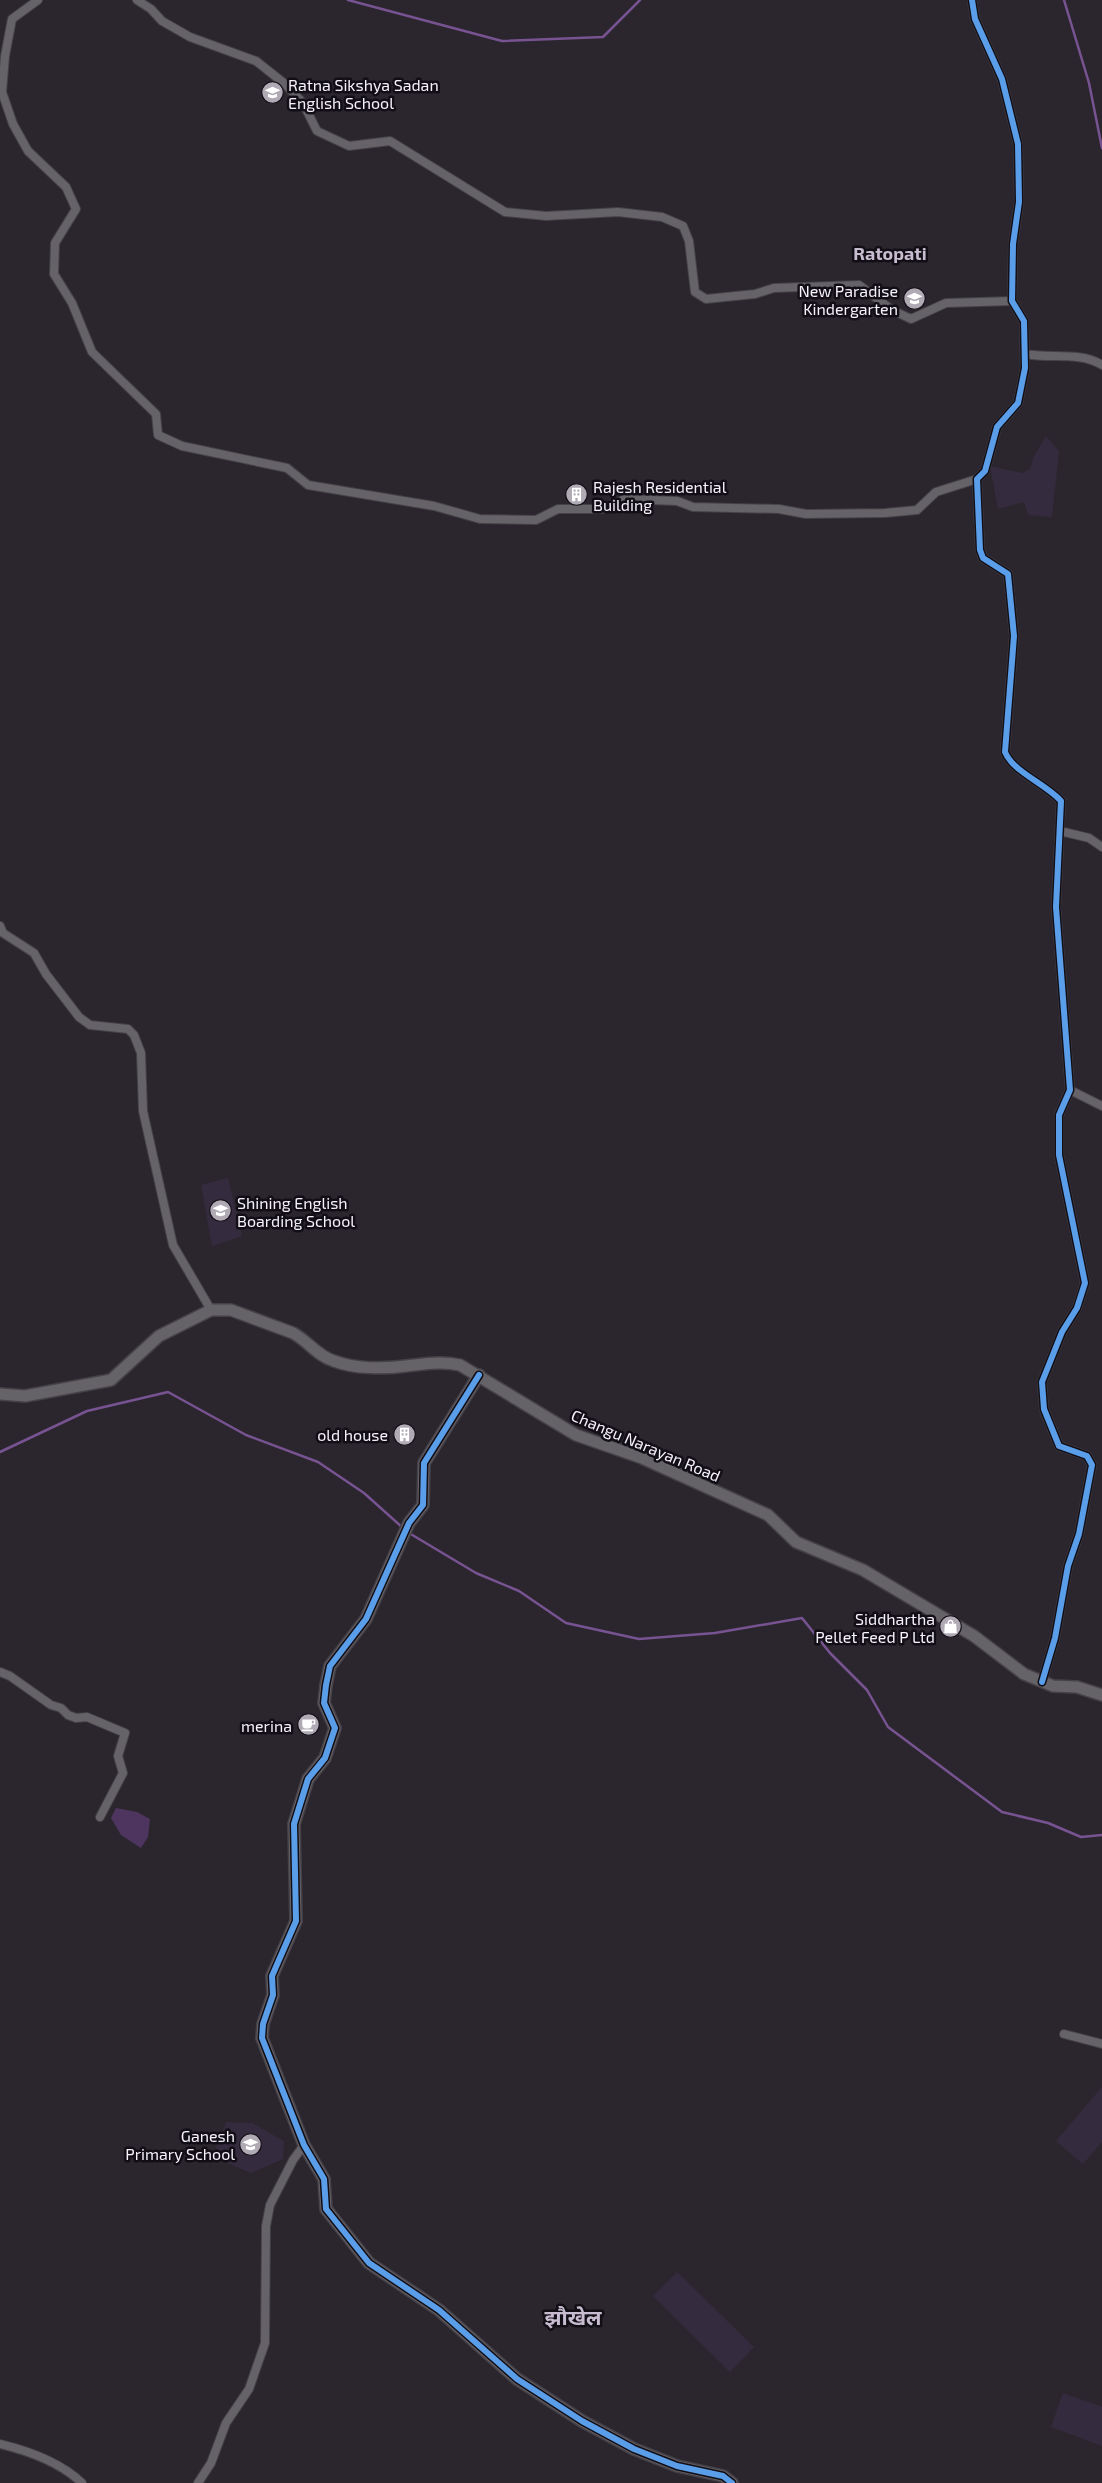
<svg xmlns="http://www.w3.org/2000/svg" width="1102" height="2483" font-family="'Exo 2','Noto Sans Devanagari',sans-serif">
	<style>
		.built { fill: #352b3e }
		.green { fill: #4e3560 }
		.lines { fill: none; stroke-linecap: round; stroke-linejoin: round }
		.stream { stroke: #785392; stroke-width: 2.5 }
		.street-casing { stroke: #454147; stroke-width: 10 }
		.secondary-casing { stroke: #454147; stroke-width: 14 }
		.street { stroke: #656268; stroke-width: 8 }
		.secondary { stroke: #656268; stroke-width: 11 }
		.cycleway-casing { stroke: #120e15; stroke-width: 9 }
		.cycleway { stroke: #5a9eea; stroke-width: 6 }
		.labels { text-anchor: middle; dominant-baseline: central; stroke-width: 5; stroke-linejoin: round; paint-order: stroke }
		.poi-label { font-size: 16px; fill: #f6f1fb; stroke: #120e15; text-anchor: end }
		.street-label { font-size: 16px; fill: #f6f1fb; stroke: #120e15 }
		.neighbourhood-label { font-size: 18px; font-weight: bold; fill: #c7bcd0; stroke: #120e15 }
		.district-label { font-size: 21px; font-weight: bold; fill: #c7bcd0; stroke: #120e15 }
	</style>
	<rect width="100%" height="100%" fill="#2b262e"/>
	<g class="built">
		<path d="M 1046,436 L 1059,451 L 1052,517 L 1028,515 L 1024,502 L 998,509 L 990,466 L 1022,473 L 1030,469 L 1033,458 Z"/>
		<path d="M 228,1178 L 242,1236 L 212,1246 L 201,1185 Z"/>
		<path d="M 1102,2087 L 1102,2142 L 1083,2164 L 1056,2141 Z"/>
		<path d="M 226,2122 L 252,2123 L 284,2141 L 283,2159 L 251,2173 L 228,2163 L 216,2148 Z"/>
		<path d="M 677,2272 L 754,2347 L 730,2372 L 653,2296 Z"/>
		<path d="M 1063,2393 L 1102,2407 L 1102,2446 L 1051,2427 Z"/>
	</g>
	<path class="green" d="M 116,1808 L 137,1812 L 150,1819 L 148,1837 L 141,1848 L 121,1835 L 111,1818 Z"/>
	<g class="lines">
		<g class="stream">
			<path d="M 348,0 L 502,41 L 603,37 L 640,0"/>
			<path d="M 1064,0 L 1089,83 L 1102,148"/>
			<path d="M 0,1452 L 87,1411 L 168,1392 L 246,1435 L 318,1462 L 364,1493 L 403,1528"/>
			<path d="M 409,1533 L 476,1573 L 519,1591 L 566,1623 L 639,1639 L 715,1633 L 802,1618 L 830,1653 L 867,1690 L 888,1727 L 1002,1812 L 1048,1823 L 1081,1837 L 1102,1835"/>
		</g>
		<defs>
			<g id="street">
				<path d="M 38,0 L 12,19 L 5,56 L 2,92 L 13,124 L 28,151 L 66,187 L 76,209 L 55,243 L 54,274 L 72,303 L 92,352 L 156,414 L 158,435 L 182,446 L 287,468 L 308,485 L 434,506 L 480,519 L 536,520 L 558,509 L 602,509 L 625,499 L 677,501 L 693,507 L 779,509 L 806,514 L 885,513 L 917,510 L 936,492 L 977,479"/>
				<path d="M 137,0 L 151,9 L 162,21 L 190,37 L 256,61 L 285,84 L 303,103 L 317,131 L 349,146 L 390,141 L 505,212 L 546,216 L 618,212 L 662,217 L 683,226 L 689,241 L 695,292 L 706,299 L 755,294 L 774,288 L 859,285 L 892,310 L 911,319 L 946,303 L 1012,301"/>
				<path d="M 972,0 L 975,19 L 1002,79 L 1018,144 L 1019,202 L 1013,244 L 1012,301 L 1024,321 L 1025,368 L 1018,403 L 997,427 L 985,471 L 977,479 L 980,550 L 983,558 L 1008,574 L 1014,636 L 1005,752 C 1013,772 1046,784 1061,801 L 1056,907 L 1070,1090 L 1059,1115 L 1059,1155 L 1085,1283 L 1077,1308 L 1062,1332 L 1042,1382 L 1044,1409 L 1059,1446 L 1087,1456 L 1092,1465 L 1079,1534 L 1068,1566 L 1055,1638 L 1042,1682"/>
				<path d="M 1025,354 C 1049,359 1080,351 1102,365"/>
				<path d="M 1060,831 L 1089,838 L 1102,847"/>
				<path d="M 0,926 L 3,933 L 34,953 L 46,974 L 79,1017 L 90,1025 L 128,1029 L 134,1035 L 141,1053 L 143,1111 L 173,1245 L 211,1310"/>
				<path d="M 1070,1090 L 1102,1106"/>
				<path d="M 0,1672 L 10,1676 L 51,1705 L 61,1708 L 68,1715 L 76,1718 L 87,1717 L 125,1733 L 118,1756 L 123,1773 L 100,1817"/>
				<path d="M 1064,2034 L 1102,2044"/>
				<path d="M 0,2444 C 29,2451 60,2462 82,2483"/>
				<path d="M 198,2483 L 211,2463 L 226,2423 L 249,2389 L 265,2343 L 266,2226 L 270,2205 L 293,2160 L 304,2145"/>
			</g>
			<g id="secondary">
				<path d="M 479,1375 L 424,1463 L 423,1505 L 409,1523 L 366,1619 L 330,1666 L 326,1685 L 324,1703 L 335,1728 L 325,1758 L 308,1779 L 294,1824 L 296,1921 L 272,1976 L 273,1995 L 263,2024 L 262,2038 L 304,2145 L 324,2179 L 326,2209 L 369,2263 L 439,2310 L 517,2379 L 582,2421 L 634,2449 L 677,2466 L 723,2476 L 732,2483"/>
				<path d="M 0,1394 L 25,1396 L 111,1380 L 159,1336 L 211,1310 L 231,1310 L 293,1333 C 308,1341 317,1356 334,1361 C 355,1369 384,1369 406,1366 C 425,1364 441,1361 460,1365 L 576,1435 L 642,1458 L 768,1515 L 796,1542 L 863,1570 L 974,1636 L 1024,1674 L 1053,1686 L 1077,1687 L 1102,1695"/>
			</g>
		</defs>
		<use href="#street" class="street-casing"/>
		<use href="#secondary" class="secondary-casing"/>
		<use href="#street" class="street"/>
		<use href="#secondary" class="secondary"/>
		<defs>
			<g id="cycleway">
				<path d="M 972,0 L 975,19 L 1002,79 L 1018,144 L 1019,202 L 1013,244 L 1012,301 L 1024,321 L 1025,368 L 1018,403 L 997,427 L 985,471 L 977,479 L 980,550 L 983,558 L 1008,574 L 1014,636 L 1005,752 C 1013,772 1046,784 1061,801 L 1056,907 L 1070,1090 L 1059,1115 L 1059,1155 L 1085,1283 L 1077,1308 L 1062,1332 L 1042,1382 L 1044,1409 L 1059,1446 L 1087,1456 L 1092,1465 L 1079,1534 L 1068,1566 L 1055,1638 L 1042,1682"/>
				<path d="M 479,1375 L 424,1463 L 423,1505 L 409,1523 L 366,1619 L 330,1666 L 326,1685 L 324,1703 L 335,1728 L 325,1758 L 308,1779 L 294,1824 L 296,1921 L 272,1976 L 273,1995 L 263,2024 L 262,2038 L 304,2145 L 324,2179 L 326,2209 L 369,2263 L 439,2310 L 517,2379 L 582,2421 L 634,2449 L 677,2466 L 723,2476 L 732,2483"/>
			</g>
		</defs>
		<use href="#cycleway" class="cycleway-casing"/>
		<use href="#cycleway" class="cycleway"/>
	</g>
	<defs>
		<symbol id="school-disc" viewBox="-11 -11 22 22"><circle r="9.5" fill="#afaab3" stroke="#120e15"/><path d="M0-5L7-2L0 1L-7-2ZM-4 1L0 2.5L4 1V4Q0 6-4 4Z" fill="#fff"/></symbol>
		<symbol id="building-disc" viewBox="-11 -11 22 22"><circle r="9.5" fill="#afaab3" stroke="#120e15"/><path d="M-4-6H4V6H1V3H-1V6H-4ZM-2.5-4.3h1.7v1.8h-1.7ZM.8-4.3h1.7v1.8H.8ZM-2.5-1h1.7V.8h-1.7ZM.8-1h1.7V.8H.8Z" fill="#fff"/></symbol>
		<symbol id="shop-disc" viewBox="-11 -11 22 22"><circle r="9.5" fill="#afaab3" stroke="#120e15"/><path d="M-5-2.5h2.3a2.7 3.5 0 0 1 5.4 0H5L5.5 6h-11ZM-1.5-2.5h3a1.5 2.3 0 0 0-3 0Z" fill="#fff"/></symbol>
		<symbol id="cafe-disc" viewBox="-11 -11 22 22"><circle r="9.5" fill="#afaab3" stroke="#120e15"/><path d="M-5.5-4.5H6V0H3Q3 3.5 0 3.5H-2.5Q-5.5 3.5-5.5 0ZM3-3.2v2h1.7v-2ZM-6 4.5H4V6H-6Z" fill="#fff"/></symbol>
	</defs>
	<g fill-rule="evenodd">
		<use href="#school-disc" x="260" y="80" width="25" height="25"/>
		<use href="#school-disc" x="902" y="286" width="25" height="25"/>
		<use href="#building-disc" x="564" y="482" width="25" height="25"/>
		<use href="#school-disc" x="208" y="1198" width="25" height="25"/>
		<use href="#building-disc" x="392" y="1422" width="25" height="25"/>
		<use href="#shop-disc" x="938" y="1614" width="25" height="25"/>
		<use href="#cafe-disc" x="296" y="1712" width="25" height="25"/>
		<use href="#school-disc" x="238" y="2132" width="25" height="25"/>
	</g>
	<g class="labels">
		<g class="poi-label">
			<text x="288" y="84" text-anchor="start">Ratna Sikshya Sadan<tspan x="288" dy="18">English School</tspan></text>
			<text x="898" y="290">New Paradise<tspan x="898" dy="18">Kindergarten</tspan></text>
			<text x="593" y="486" text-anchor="start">Rajesh Residential<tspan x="593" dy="18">Building</tspan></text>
			<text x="237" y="1202" text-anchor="start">Shining English<tspan x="237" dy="18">Boarding School</tspan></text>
			<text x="388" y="1434">old house</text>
			<text x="935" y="1618">Siddhartha<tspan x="935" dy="18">Pellet Feed P Ltd</tspan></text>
			<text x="292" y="1725">merina</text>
			<text x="235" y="2135">Ganesh<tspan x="235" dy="18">Primary School</tspan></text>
		</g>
		<g class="street-label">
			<text transform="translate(646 1445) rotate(23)">Changu Narayan Road</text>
		</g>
		<g class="neighbourhood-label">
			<text x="890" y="253">Ratopati</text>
		</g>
		<g class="district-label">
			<text x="573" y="2316">झौखेल</text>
		</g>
	</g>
</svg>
